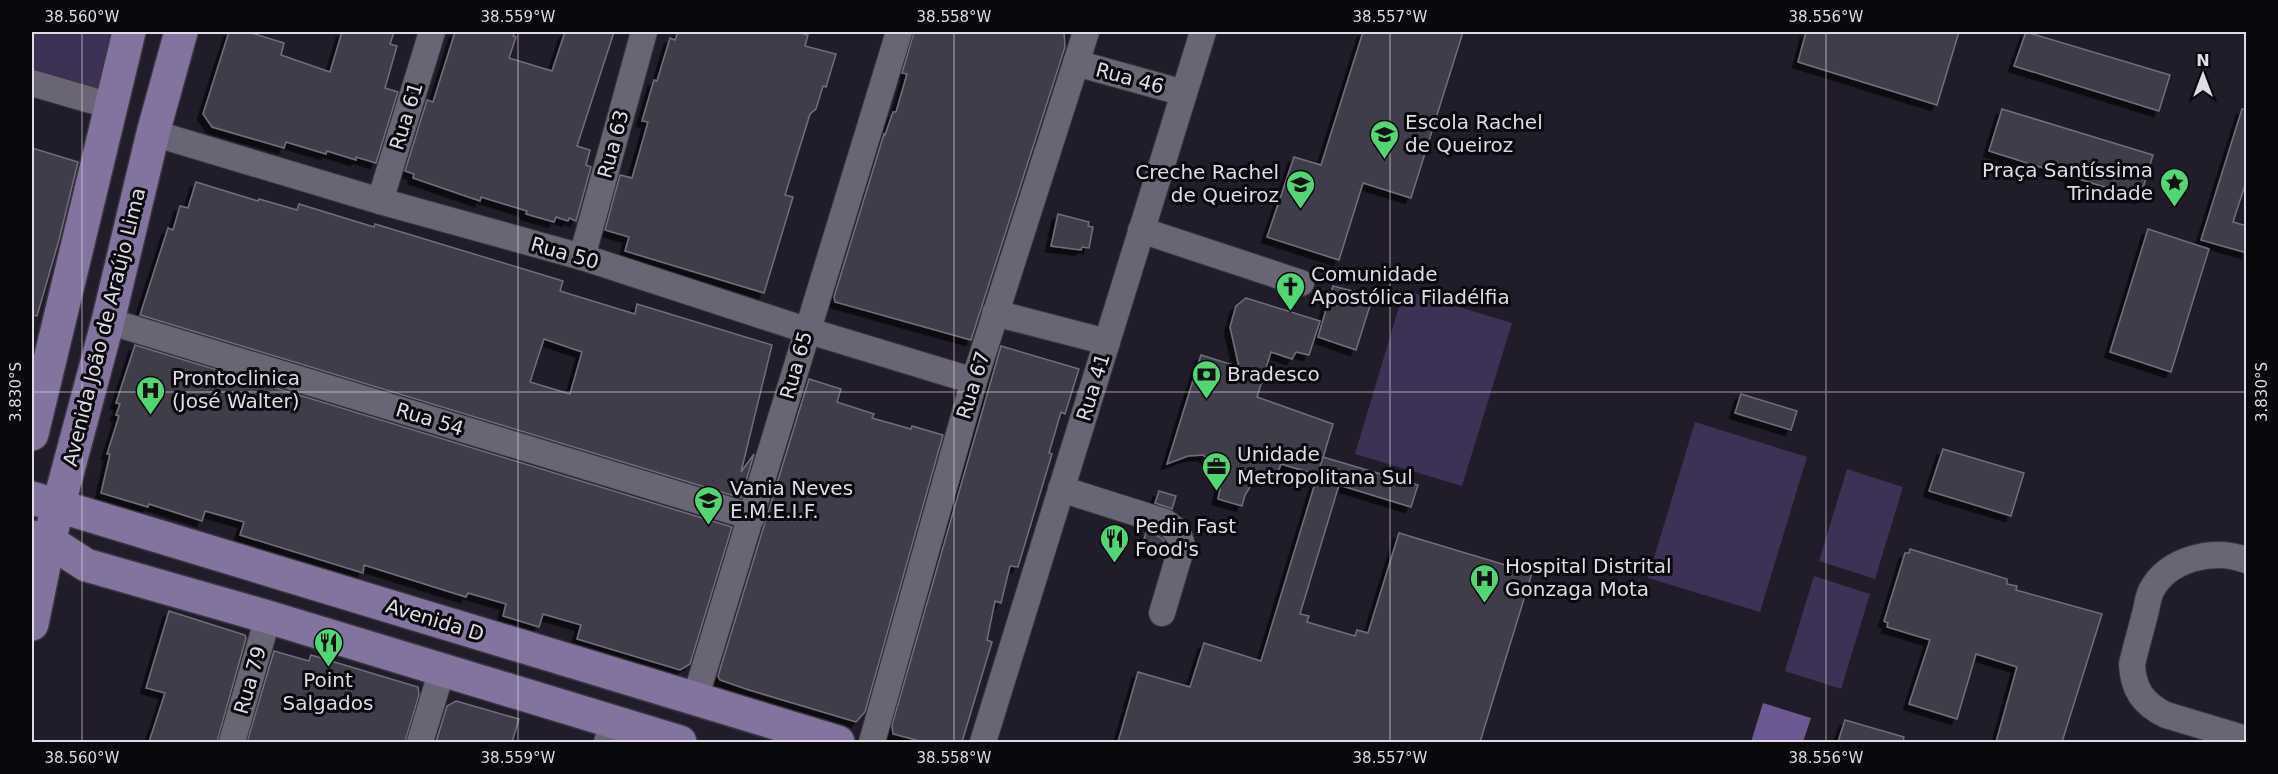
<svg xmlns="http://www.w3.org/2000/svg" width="2278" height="774" font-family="'DejaVu Sans',sans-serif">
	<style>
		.green { fill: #3d3156 }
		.water { fill: #6c5892 }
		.building { fill: #413d4b; stroke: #726d7d; stroke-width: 1.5; fill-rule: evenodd; filter: url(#shadow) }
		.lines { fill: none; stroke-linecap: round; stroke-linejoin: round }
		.minor-casing { stroke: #393640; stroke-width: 28 }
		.major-casing { stroke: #393640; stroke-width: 36 }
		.minor { stroke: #696574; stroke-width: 26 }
		.major { stroke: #82739f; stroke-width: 33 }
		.ticks { fill: none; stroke: #dfdce5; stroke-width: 1.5; stroke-opacity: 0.45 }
		.labels { text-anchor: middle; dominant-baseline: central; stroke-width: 6; stroke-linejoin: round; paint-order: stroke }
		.street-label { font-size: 20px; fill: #dfdce5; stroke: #09080d }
		.poi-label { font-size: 20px; fill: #dfdce5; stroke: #09080d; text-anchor: start }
		.neatline { fill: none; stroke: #dfdce5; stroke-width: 2 }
		.ticks-label { font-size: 15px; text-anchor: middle; fill: #dfdce5 }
	</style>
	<defs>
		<filter id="shadow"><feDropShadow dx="-5.5" dy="5.5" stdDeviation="0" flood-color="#0009"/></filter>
	</defs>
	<rect width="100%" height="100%" fill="#201c29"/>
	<g class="green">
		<path d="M 32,32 L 117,32 L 103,89 L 87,97 L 32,81 Z"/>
		<path d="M 1404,290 L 1512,323 L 1462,486 L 1355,454 Z"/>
		<path d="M 1695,422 L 1807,457 L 1760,612 L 1648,578 Z"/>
		<path d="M 1847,469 L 1903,487 L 1875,579 L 1819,561 Z"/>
		<path d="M 1814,576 L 1870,594 L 1841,689 L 1785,671 Z"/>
	</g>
	<path class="water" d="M 1763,703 L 1811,718 L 1803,742 L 1751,742 Z"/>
	<g class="building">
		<path d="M 229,32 L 248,32 L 284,43 L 281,55 L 330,72 L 342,32 L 394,32 L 390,44 L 397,46 L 385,88 L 398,92 L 376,163 L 356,157 L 356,160 L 327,151 L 326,154 L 286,142 L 284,148 L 212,127 L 203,114 Z"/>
		<path d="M 455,32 L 515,32 L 513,36 L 516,37 L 509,58 L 552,71 L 565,32 L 614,32 L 577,146 L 590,150 L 586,165 L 591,167 L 576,221 L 569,218 L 568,221 L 556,217 L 554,222 L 526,214 L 527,211 L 481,197 L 480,201 L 413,178 L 414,174 L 405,171 L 427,100 L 433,102 Z"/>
		<path d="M 678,32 L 796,32 L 808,35 L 805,46 L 836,54 L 826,87 L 823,86 L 816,109 L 810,114 L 785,195 L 793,197 L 764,293 L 625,251 L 629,237 L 605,230 L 620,175 L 632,178 L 648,122 L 642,121 L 654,80 L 657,81 L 670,38 L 675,40 Z"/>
		<path d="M 914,32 L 1064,32 L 1065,47 L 971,340 L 835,302 L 834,297 L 884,134 L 885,135 L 893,112 L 896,112 L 907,74 L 902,73 Z"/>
		<path d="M 1363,32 L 1463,32 L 1411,198 L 1363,183 L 1339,260 L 1267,237 L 1294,157 L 1321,165 Z"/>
		<path d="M 1806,32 L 1959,32 L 1937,105 L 1798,62 Z"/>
		<path d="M 2026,32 L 2170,75 L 2159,111 L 2014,66 Z"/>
		<path d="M 2002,109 L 2153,155 L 2140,198 L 1989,151 Z"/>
		<path d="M 2242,109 L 2247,110 L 2247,179 L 2233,222 L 2247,226 L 2247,253 L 2201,240 Z"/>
		<path d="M 32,148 L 78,162 L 59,240 L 37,316 L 32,315 Z"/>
		<path d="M 196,182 L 258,201 L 259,199 L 297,210 L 299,204 L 374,227 L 375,224 L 563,281 L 560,291 L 635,314 L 637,304 L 772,345 L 741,472 L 754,454 L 741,498 L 140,315 L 168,228 L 173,230 L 180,206 L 188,208 ZM 544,339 L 582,352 L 570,394 L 530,382 Z"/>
		<path d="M 1058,214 L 1089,222 L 1088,226 L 1093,227 L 1089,248 L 1082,247 L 1081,250 L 1051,246 Z"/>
		<path d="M 2148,229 L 2209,249 L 2171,372 L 2110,352 Z"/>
		<path d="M 1333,286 L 1373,296 L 1356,350 L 1318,337 Z"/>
		<path d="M 1246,298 L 1320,321 L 1309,355 L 1296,352 L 1292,359 L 1271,352 L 1257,397 L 1333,424 L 1318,475 L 1281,464 L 1276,478 L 1264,478 L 1252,484 L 1245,495 L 1242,506 L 1218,499 L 1222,479 L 1217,467 L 1203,455 L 1188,456 L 1167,464 L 1201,355 L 1239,367 L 1230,327 L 1236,306 Z"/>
		<path d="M 135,345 L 732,527 L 690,664 L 680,670 L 577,639 L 581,625 L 543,614 L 539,627 L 503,616 L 506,604 L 468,593 L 466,597 L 364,565 L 363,573 L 240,535 L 244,522 L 205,511 L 202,521 L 149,504 L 148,507 L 101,493 L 110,454 L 107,454 L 119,416 L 116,415 L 120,404 L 116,403 Z"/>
		<path d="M 1001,346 L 1079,369 L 1065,414 L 1061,412 L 1049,453 L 1052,454 L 1018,567 L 1010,566 L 1001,603 L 995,601 L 987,640 L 992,642 L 962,742 L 924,742 L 893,734 L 892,725 Z"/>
		<path d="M 809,379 L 841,389 L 837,402 L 874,414 L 872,418 L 911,429 L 912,426 L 943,435 L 865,712 L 856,722 L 749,690 L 720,680 L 718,676 Z"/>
		<path d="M 1741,394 L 1797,411 L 1791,430 L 1735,413 Z"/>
		<path d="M 1943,449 L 2024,473 L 2011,516 L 1929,491 Z"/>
		<path d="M 1323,457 L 1418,485 L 1411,507 L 1339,485 L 1300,614 L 1309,616 L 1307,622 L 1355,636 L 1357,630 L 1368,633 L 1399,533 L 1532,573 L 1480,742 L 1118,742 L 1138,672 L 1190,687 L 1204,643 L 1261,661 Z"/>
		<path d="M 1159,491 L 1176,496 L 1172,509 L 1155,503 Z"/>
		<path d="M 1146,532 L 1158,536 L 1164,540 L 1160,554 L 1141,550 Z"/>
		<path d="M 1910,549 L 2007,579 L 2007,584 L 2017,586 L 2016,590 L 2102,614 L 2062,742 L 1996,742 L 2017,667 L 1976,654 L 1957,719 L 1909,704 L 1930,640 L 1887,627 L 1888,623 L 1884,621 L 1905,553 L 1909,553 Z"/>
		<path d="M 169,611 L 245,635 L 246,638 L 217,742 L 149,742 L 165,693 L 146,688 Z"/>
		<path d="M 274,651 L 309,661 L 311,655 L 418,687 L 419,695 L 405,742 L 247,742 Z"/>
		<path d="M 456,701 L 519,719 L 512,742 L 436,742 L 447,706 Z"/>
		<path d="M 1845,720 L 1904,737 L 1903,742 L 1838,742 Z"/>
	</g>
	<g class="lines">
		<defs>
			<g id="minor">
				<path d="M 1076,63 L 1184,93"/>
				<path d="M 32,83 L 111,106"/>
				<path d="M 153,133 L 380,201 L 582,257 L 806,330 L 974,381"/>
				<path d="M 380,201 L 432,32"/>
				<path d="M 1141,230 L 1301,283"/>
				<path d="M 582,257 L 644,32"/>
				<path d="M 995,313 L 1107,342"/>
				<path d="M 108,321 L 752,517"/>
				<path d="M 1061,489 L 1165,522 C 1175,529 1180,534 1182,546 L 1162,613"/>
				<path d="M 2246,560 C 2214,548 2168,558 2151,591 C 2148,597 2147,607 2145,614 C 2141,630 2136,647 2132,664 C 2133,689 2143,704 2166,715 L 2246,739"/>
				<path d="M 695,699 L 899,32"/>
				<path d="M 232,742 L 268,617"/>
				<path d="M 420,742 L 442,670"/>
				<path d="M 607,742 L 613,722"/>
				<path d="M 872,742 L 974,381 L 1086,32"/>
				<path d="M 983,742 L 1203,32"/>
			</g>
			<g id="major">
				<path d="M 32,434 L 129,32"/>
				<path d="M 32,498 L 838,742"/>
				<path d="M 32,537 L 49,541 L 86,565 L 268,617 L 680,742"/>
				<path d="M 32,624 L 49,541 L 108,321 L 153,133 L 181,32"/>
			</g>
		</defs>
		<use href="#minor" class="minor-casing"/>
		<use href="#major" class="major-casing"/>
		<use href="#minor" class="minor"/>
		<use href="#major" class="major"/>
	</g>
	<path class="ticks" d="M 82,32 L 82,742M 518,32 L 518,742M 954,32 L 954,742M 1390,32 L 1390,742M 1826,32 L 1826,742M 32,392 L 2246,392"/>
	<defs>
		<symbol id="school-pin" viewBox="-11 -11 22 30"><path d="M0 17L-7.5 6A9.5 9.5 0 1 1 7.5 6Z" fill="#52d673" stroke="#09080d"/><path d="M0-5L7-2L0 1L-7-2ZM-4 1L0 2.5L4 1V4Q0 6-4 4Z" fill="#111"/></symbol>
		<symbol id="sight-pin" viewBox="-11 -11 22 30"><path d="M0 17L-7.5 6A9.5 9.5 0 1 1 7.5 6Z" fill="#52d673" stroke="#09080d"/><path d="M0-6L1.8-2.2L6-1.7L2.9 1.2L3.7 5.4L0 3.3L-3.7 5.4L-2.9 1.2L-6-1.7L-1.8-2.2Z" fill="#111"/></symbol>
		<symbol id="church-pin" viewBox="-11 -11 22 30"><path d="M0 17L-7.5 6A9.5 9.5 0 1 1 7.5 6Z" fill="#52d673" stroke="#09080d"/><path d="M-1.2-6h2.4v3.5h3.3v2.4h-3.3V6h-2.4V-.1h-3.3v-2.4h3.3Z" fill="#111"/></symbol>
		<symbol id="bank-pin" viewBox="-11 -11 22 30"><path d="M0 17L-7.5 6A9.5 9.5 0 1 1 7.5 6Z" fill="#52d673" stroke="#09080d"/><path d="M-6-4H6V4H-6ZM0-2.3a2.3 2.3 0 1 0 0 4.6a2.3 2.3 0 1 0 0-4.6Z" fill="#111"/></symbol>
		<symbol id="hospital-pin" viewBox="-11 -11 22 30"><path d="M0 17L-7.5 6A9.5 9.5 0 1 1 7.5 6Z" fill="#52d673" stroke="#09080d"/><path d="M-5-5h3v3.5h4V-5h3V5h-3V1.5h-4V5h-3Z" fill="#111"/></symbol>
		<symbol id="office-pin" viewBox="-11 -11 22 30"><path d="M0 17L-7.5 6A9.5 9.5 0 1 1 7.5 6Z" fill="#52d673" stroke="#09080d"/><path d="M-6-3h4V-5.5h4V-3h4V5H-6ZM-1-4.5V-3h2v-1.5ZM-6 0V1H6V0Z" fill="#111"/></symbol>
		<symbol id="restaurant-pin" viewBox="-11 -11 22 30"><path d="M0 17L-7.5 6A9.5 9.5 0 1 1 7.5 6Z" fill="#52d673" stroke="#09080d"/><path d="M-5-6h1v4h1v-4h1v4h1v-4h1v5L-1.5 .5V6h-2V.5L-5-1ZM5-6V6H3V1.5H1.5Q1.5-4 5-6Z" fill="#111"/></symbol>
	</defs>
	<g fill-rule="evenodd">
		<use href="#school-pin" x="1368" y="118" width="33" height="45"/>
		<use href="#sight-pin" x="2158" y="166" width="33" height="45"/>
		<use href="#school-pin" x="1284" y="168" width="33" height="45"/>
		<use href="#church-pin" x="1274" y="270" width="33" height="45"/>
		<use href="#bank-pin" x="1190" y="358" width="33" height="45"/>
		<use href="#hospital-pin" x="134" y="374" width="33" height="45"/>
		<use href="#office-pin" x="1200" y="450" width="33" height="45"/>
		<use href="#school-pin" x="692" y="484" width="33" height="45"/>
		<use href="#restaurant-pin" x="1098" y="522" width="33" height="45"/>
		<use href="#hospital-pin" x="1468" y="562" width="33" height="45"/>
		<use href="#restaurant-pin" x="312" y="626" width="33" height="45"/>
	</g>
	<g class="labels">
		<g class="street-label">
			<text transform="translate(1130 78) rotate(15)">Rua 46</text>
			<text transform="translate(406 116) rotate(-73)">Rua 61</text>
			<text transform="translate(613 144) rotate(-75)">Rua 63</text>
			<text transform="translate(565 253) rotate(16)">Rua 50</text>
			<text transform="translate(104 327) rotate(-76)">Avenida João de Araújo Lima</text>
			<text transform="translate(796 365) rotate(-74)">Rua 65</text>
			<text transform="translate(973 385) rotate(-73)">Rua 67</text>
			<text transform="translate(1093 387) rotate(-73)">Rua 41</text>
			<text transform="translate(430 419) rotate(17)">Rua 54</text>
			<text transform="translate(435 620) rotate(17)">Avenida D</text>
			<text transform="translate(250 680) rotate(-74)">Rua 79</text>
		</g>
		<g class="poi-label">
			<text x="1405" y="122">Escola Rachel<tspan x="1405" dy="23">de Queiroz</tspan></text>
			<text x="2153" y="170" text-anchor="end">Praça Santíssima<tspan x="2153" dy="23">Trindade</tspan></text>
			<text x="1279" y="172" text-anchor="end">Creche Rachel<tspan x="1279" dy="23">de Queiroz</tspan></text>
			<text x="1311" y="274">Comunidade<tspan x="1311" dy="23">Apostólica Filadélfia</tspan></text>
			<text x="1227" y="374">Bradesco</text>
			<text x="172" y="378">Prontoclinica<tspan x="172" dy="23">(José Walter)</tspan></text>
			<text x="1237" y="454">Unidade<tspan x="1237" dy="23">Metropolitana Sul</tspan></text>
			<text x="730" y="488">Vania Neves<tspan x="730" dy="23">E.M.E.I.F.</tspan></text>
			<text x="1135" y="526">Pedin Fast<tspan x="1135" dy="23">Food's</tspan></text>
			<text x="1505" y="566">Hospital Distrital<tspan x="1505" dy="23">Gonzaga Mota</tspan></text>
			<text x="328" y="680" text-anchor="middle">Point<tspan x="328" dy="23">Salgados</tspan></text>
		</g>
	</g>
	<rect width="2278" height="774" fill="none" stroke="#09080d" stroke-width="66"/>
	<g transform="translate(2203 75)" stroke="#09080d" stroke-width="4.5" paint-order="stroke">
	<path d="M0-4.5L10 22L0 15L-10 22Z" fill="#dfdce5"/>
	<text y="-9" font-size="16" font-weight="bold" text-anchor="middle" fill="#dfdce5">N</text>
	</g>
	<rect x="33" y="33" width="2212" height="708" class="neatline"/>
	<g class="ticks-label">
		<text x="82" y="22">38.560°W</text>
		<text x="518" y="22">38.559°W</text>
		<text x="954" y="22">38.558°W</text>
		<text x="1390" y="22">38.557°W</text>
		<text x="1826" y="22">38.556°W</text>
		<text transform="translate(16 392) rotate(-90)" y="5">3.830°S</text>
		<text transform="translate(2262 392) rotate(-90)" y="5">3.830°S</text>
		<text x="82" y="763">38.560°W</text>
		<text x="518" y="763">38.559°W</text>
		<text x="954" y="763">38.558°W</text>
		<text x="1390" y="763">38.557°W</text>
		<text x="1826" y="763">38.556°W</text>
	</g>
</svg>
